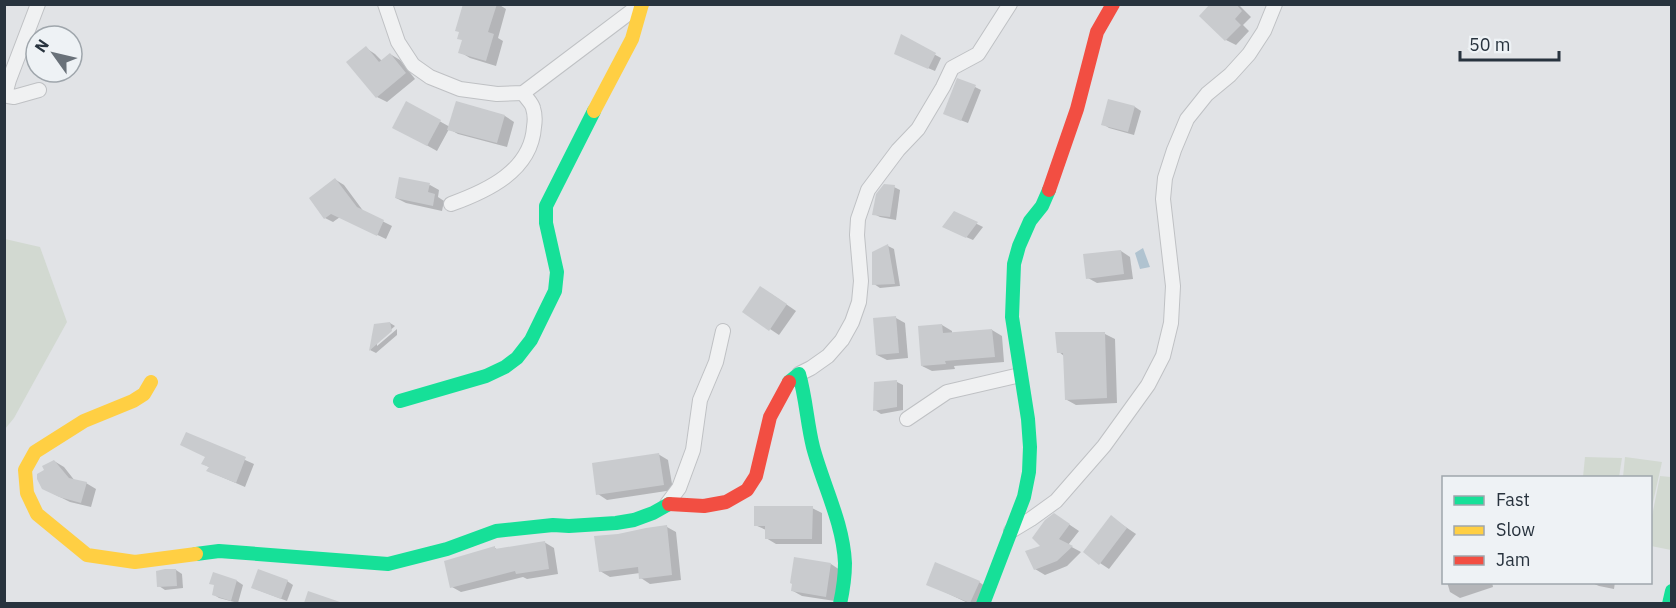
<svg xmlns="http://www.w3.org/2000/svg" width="1676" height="608" font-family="'IBM Plex Sans',sans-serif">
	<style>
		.green { fill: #d2d9d1 }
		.water { fill: #b0c3d0 }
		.shadow { fill: #0003 }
		.building { fill: #c9cbce }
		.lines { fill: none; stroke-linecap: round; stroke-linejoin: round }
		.street-casing { stroke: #bfc1c4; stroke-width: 16 }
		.street { stroke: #f0f1f2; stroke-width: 14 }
		.fast { stroke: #16e098; stroke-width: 14 }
		.slow { stroke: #ffcf43; stroke-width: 14 }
		.jam { stroke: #f24e42; stroke-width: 14 }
	</style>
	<rect width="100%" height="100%" fill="#e1e3e6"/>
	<g class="green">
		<path d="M 5,239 L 40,247 L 67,322 L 14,418 L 5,429 Z"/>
		<path d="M 1585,457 L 1622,458 L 1619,477 L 1583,477 Z"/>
		<path d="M 1625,457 L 1662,462 L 1651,511 L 1650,478 L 1623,477 Z"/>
		<path d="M 1660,476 L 1671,477 L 1671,550 L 1651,546 L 1651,521 Z"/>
	</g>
	<path class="water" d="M 1143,248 L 1150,267 L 1140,269 L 1135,253 Z"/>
	<g class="shadow">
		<path d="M 464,4 L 498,4 L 506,9 L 498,38 L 503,41 L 496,66 L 470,58 L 460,52 L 464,41 L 461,32 Z"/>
		<path d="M 1212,4 L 1238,4 L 1251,17 L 1243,25 L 1249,31 L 1236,45 L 1226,40 Z"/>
		<path d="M 902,37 L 941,58 L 935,71 L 902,57 Z"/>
		<path d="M 366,48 L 375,54 L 382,61 L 390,54 L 400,60 L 415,79 L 387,102 L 377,97 Z"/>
		<path d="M 975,87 L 981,90 L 968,123 L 950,116 Z"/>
		<path d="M 1109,100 L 1135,107 L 1141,111 L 1134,135 L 1109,128 L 1103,124 Z"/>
		<path d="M 407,103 L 450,127 L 505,116 L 514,122 L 507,147 L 458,134 L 449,129 L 437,151 L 394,127 Z"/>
		<path d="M 336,180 L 344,185 L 364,212 L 392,226 L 386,239 L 340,217 L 333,222 L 325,218 Z"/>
		<path d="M 430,185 L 439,190 L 438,197 L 444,201 L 442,211 L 406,203 L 396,198 Z"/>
		<path d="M 894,187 L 900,190 L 896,220 L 880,217 L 874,214 Z"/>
		<path d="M 955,213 L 983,227 L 973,240 L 950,230 Z"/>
		<path d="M 888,246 L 894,249 L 900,286 L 880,288 L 874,284 Z"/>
		<path d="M 1121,251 L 1130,257 L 1133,279 L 1097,283 L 1088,278 Z"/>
		<path d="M 770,293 L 796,311 L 779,335 L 770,329 Z"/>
		<path d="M 896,318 L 905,323 L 908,358 L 887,360 L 877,355 Z"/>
		<path d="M 390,323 L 395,326 L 377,342 L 377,346 L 397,329 L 397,335 L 376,353 L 370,350 Z"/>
		<path d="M 942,325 L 952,331 L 952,333 L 992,330 L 1002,336 L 1004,362 L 954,366 L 955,369 L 932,371 L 922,366 Z"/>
		<path d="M 1105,334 L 1115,339 L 1117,403 L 1076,405 L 1067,400 L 1064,356 L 1059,352 Z"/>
		<path d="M 897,382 L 903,385 L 903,410 L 881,414 L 875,410 Z"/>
		<path d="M 187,434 L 254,464 L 245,487 L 208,471 L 211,468 L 203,464 L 206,457 Z"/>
		<path d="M 658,454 L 668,460 L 673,490 L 607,500 L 598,494 Z"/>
		<path d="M 54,461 L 64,467 L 75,481 L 86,483 L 96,489 L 91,507 L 70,502 L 54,494 L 46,471 Z"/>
		<path d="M 812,508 L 822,513 L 822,544 L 776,544 L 766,538 L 766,530 L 755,525 Z"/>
		<path d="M 1111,517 L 1136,534 L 1109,569 L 1100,563 Z"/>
		<path d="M 1064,521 L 1079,531 L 1068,545 L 1081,552 L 1067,566 L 1045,575 L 1035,569 L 1043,546 Z"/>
		<path d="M 667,527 L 676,532 L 681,580 L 650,584 L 641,578 L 640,573 L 610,577 L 600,571 L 618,536 Z"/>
		<path d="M 544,542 L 554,548 L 558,574 L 527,579 L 523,577 L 461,592 L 452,587 L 495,548 L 498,550 Z"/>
		<path d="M 831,564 L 840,570 L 835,601 L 802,596 L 793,591 Z"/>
		<path d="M 176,570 L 182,574 L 183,588 L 165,590 L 159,586 Z"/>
		<path d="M 214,574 L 237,581 L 243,585 L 238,603 L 219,598 L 213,594 L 215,586 Z"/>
		<path d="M 287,581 L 293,585 L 287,601 L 253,588 Z"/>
		<path d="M 979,582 L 988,588 L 982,604 L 970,604 L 928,584 Z"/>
		<path d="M 1447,582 L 1492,582 L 1493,587 L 1460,598 L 1450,592 Z"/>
		<path d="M 1615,582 L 1614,589 L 1599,586 L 1592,583 Z"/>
	</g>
	<g class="building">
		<path d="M 463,4 L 497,4 L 488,32 L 494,34 L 486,61 L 458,53 L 462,40 L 457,39 L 459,32 L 455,31 Z"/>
		<path d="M 1210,4 L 1236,4 L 1242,11 L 1235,19 L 1241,25 L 1225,41 L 1199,16 Z"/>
		<path d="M 901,34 L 936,53 L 928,69 L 894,54 Z"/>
		<path d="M 366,46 L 379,62 L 390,53 L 406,73 L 376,98 L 346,62 Z"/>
		<path d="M 957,78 L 976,85 L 961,121 L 943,114 Z"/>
		<path d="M 1108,99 L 1135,106 L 1128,132 L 1101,125 Z"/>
		<path d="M 406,101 L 441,120 L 427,146 L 392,128 Z"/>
		<path d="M 456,101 L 505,115 L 497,143 L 447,130 Z"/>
		<path d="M 399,177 L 430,183 L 428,192 L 435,194 L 433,206 L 395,198 Z"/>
		<path d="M 335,178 L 357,207 L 384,220 L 377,236 L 331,214 L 324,219 L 309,198 Z"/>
		<path d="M 884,184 L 895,185 L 890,217 L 872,215 L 876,194 Z"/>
		<path d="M 954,211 L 978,222 L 966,238 L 942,227 Z"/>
		<path d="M 888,244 L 895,284 L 872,285 L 872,252 Z"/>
		<path d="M 1121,250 L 1124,274 L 1086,279 L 1083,254 Z"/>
		<path d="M 760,286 L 787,304 L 769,331 L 742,312 Z"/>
		<path d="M 896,316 L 899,353 L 876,355 L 873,318 Z"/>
		<path d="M 390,322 L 392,331 L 369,351 L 374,324 Z"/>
		<path d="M 942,324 L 943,333 L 992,329 L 995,357 L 945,361 L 946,364 L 921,366 L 918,326 Z"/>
		<path d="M 1055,332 L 1105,332 L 1107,398 L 1065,400 L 1063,353 L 1057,353 Z"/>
		<path d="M 897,380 L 897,407 L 873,411 L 874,382 Z"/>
		<path d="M 186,432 L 246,457 L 236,483 L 206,471 L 209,467 L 201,464 L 205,457 L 180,445 Z"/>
		<path d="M 659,453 L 664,485 L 596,495 L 592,463 Z"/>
		<path d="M 54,460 L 69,478 L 87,482 L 81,503 L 59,497 L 42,489 L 37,479 L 37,474 L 44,470 L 42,466 Z"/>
		<path d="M 754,506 L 813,506 L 812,539 L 765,539 L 765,526 L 754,526 Z"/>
		<path d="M 1054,513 L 1070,524 L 1059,539 L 1073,546 L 1057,561 L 1034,570 L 1025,551 L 1040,546 L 1032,538 L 1045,520 Z"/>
		<path d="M 1111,515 L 1127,528 L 1099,565 L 1083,552 Z"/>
		<path d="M 667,525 L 672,575 L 639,579 L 638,567 L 599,572 L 594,536 L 618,534 L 646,528 Z"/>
		<path d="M 545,541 L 549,569 L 516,574 L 515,571 L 450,588 L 444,561 L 495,546 L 495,549 Z"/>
		<path d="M 794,557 L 831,563 L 826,597 L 791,591 L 792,584 L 790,583 Z"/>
		<path d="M 935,562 L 980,581 L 970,603 L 926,585 Z"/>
		<path d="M 165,569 L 176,569 L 177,586 L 157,587 L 156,571 Z"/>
		<path d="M 258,569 L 288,580 L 281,599 L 251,588 Z"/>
		<path d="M 213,572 L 237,580 L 231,601 L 212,595 L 214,585 L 209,584 Z"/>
		<path d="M 308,591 L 340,602 L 339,603 L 304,603 Z"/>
	</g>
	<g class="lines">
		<defs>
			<g id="street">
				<path d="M 38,4 L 9,80 L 6,91 L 8,96 L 14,97 L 39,90"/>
				<path d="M 385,4 L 398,42 L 413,65 L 430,77 L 460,89 L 497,94 L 523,93 L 641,4"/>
				<path d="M 451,204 C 487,191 531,171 534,127 C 535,121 535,114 533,108 C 532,103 526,98 523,93"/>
				<path d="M 799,374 L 811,368 L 828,356 L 842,340 L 852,322 L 859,302 L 861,281 L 857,235 L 858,219 L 868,190 L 898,150 L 918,129 L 943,87 L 952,68 L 978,54 L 1010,4"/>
				<path d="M 907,419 L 947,392 L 1020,375"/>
				<path d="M 667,504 L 679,488 L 693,450 L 700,400 L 716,362 L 723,331"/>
				<path d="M 1011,531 L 1031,519 L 1056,501 L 1104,446 L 1148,385 L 1163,356 L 1171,323 L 1173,286 L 1163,199 L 1165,178 L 1174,150 L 1187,119 L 1207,94 L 1230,75 L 1249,54 L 1264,31 L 1275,4"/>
			</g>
		</defs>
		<use href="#street" class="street-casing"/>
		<use href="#street" class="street"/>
		<g class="fast">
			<path d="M 789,382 L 799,374 C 806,398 807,423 813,447 C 823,485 843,522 845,563 C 845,577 843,590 840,604"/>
			<path d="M 400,401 L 486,376 L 505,367 L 517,358 L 531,340 L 555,291 L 557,272 L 546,223 L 546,206 L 594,111"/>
			<path d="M 196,554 L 219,551 L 388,564 L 447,549 L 496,531 L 553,525 L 569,526 L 616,523 L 634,520 L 653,513 L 669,504"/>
			<path d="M 983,604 L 1024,497 L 1029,472 L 1030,447 L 1028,419 L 1012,317 L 1014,264 L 1019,246 L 1030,221 L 1042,206 L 1049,190"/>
			<path d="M 1669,604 L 1672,591"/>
		</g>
		<g class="slow">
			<path d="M 594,111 L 632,39 L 642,4"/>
			<path d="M 151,382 L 144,394 L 133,401 L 84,421 L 35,452 L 25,470 L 27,493 L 37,514 L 87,555 L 135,562 L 196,554"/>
		</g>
		<g class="jam">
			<path d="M 1049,190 L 1077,109 L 1097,32 L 1113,4"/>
			<path d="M 669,504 L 704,506 L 726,502 L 747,490 L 756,476 L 770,417 L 789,382"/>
		</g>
	</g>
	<rect width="1676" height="608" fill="none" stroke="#28333e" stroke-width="12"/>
	<rect x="1442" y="476" width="210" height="108" fill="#eef2f5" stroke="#9fa6ac" stroke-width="1.5"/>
	<rect x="1454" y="496" width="30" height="9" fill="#16e098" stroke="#9fa6ac" stroke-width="1.5"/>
	<text x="1496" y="506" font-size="18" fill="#28333e">Fast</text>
	<rect x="1454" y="526" width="30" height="9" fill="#ffcf43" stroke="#9fa6ac" stroke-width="1.5"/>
	<text x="1496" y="536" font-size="18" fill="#28333e">Slow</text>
	<rect x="1454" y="556" width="30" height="9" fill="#f24e42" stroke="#9fa6ac" stroke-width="1.5"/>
	<text x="1496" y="566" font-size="18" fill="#28333e">Jam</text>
	<g transform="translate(54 54) rotate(304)"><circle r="28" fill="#eef2f5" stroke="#9fa6ac" stroke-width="1.5"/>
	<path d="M0-4.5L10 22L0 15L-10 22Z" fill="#697179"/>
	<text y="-9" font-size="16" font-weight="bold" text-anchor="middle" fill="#28333e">N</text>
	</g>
	<path d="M1460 51v9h99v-9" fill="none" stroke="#28333e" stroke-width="3"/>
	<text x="1469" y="51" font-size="18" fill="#28333e" stroke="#eef2f5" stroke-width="4.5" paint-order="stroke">50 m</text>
</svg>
